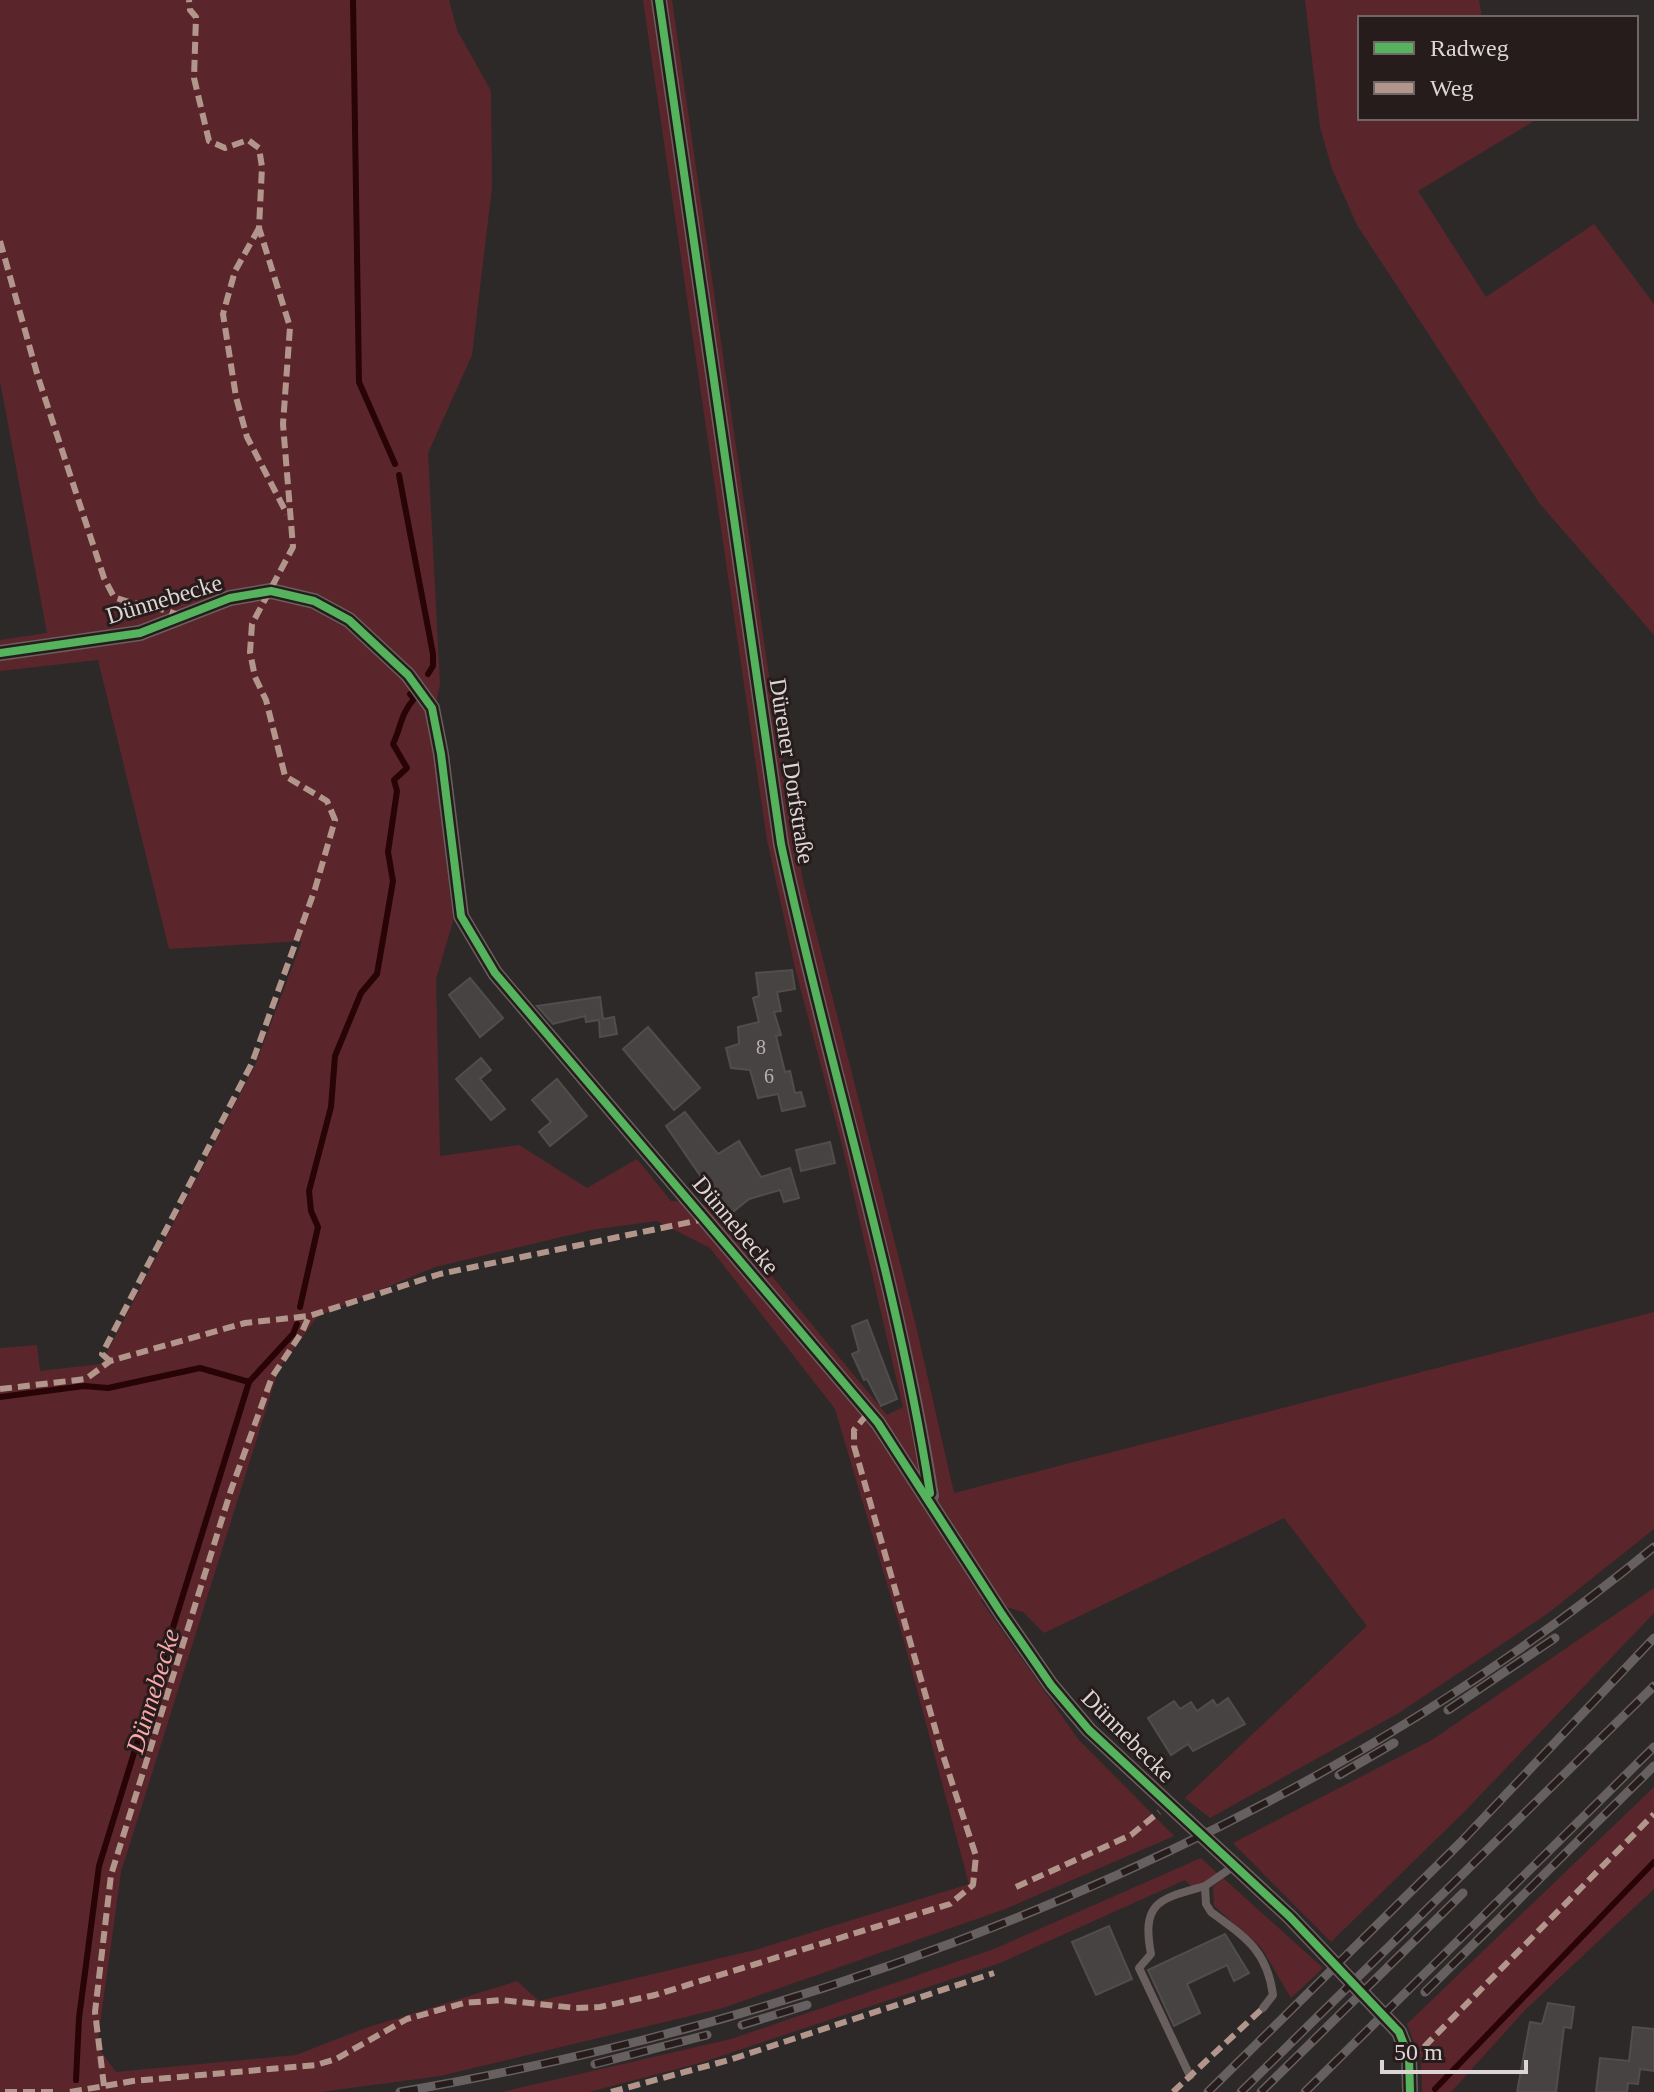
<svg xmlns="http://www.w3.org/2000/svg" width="1654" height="2092" font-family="'Times New Roman',serif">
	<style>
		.green { fill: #5a262b; fill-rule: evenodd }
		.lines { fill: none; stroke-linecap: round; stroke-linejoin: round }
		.stream { stroke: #280407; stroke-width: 6 }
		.building { fill: #484343; stroke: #524d4d; stroke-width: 2 }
		.service { stroke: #6a5f5f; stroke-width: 8 }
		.minor { stroke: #6a5f5f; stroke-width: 16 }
		.rail-casing { stroke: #676060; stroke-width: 9 }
		.rail { stroke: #271c1c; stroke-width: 6; stroke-dasharray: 18; stroke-linecap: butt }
		.quiet { stroke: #b2968c; stroke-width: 6; stroke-dasharray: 12 6; stroke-linecap: butt }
		.cycleway-casing { stroke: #271c1c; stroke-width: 13 }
		.cycleway { stroke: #56b35d; stroke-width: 8 }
		.labels { text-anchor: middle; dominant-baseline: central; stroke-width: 6; stroke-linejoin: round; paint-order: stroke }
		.number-label { font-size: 20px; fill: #b8b0b0 }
		.street-label { font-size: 24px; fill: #ddd5d5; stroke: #271c1c }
		.water-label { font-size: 26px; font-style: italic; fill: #fba8aa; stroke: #271c1c }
	</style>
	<rect width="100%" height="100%" fill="#2e2929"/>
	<g class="green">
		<path d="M 0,0 L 449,0 L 457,30 L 491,91 L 492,187 L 472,355 L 428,453 L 440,684 L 431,728 L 453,921 L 436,979 L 440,1156 L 519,1145 L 587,1188 L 637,1159 L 671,1201 L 700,1202 L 726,1221 L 887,1415 L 903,1407 L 842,1145 L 795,968 L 767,840 L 643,0 L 672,0 L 774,711 L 803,881 L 916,1326 L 954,1493 L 1654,1312 L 1654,1529 L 1547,1614 L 1397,1714 L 1210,1818 L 1185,1798 L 1367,1626 L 1284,1518 L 1044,1633 L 1023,1612 L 980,1599 L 1078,1739 L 1174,1836 L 1005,1909 L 723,2008 L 440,2076 L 321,2092 L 0,2092 L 0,1348 L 37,1345 L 40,1371 L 101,1364 L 256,1063 L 302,941 L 169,949 L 98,660 L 0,671 L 0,640 L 47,633 L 0,381 ZM 657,1221 L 710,1248 L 835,1409 L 904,1641 L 969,1884 L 755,1950 L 539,2001 L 517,1981 L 363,2029 L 296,2055 L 116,2072 L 97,2046 L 121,1872 L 279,1368 L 318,1316 L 435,1267 L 591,1230 Z"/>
		<path d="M 1305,0 L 1479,0 L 1482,18 L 1360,18 L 1360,118 L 1533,118 L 1534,121 L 1418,191 L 1486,297 L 1594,224 L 1654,304 L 1654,635 L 1540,504 L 1357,225 L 1332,169 L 1320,127 Z"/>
		<path d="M 1654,1588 L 1654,1613 L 1466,1810 L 1331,1942 L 1233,1843 L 1432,1740 Z"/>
		<path d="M 1654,1787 L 1654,1889 L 1525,2010 L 1451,2092 L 1422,2092 L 1421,2061 L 1407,2024 Z"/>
		<path d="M 1201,1858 L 1217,1873 L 1204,1883 L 1191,1886 L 1185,1880 L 1000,1963 L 700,2063 L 589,2092 L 501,2092 L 731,2039 L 994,1949 Z"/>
		<path d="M 1223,1878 L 1323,1968 L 1291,1998 L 1261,1947 L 1214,1906 L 1213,1887 Z"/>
	</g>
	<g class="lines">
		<g class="stream">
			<path d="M 353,0 L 359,382 L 395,464"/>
			<path d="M 399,475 L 433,654 L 433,666 L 428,674"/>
			<path d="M 300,1307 L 318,1227 L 311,1211 L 309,1191 L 331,1107 L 335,1056 L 361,993 L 377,974 L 393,881 L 388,852 L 397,791 L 394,780 L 407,768 L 393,744 C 401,727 401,713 414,699 L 410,694"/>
			<path d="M 0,1397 L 84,1386 L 108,1388 L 200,1368 L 249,1382"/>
			<path d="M 76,2080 L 79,2018 L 99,1866 L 249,1382 L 293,1334 L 297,1324"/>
			<path d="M 1435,2089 L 1654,1862"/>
		</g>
	</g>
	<g class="building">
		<path d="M 792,970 L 795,989 L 777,992 L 781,1011 L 774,1012 L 781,1035 L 776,1036 L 785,1072 L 790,1071 L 795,1093 L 801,1092 L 805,1106 L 782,1111 L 778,1094 L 758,1098 L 750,1070 L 731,1068 L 726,1048 L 739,1044 L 738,1027 L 759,1022 L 753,998 L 759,996 L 756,973 Z"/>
		<path d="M 470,978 L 503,1018 L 480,1037 L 449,995 Z"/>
		<path d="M 600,997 L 603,1019 L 614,1017 L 617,1034 L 600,1037 L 599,1020 L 586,1022 L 585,1016 L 553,1024 L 537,1006 Z"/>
		<path d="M 648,1027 L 700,1088 L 674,1110 L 623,1049 Z"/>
		<path d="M 481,1058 L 491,1070 L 480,1079 L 505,1109 L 491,1120 L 456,1079 Z"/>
		<path d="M 557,1079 L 587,1116 L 550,1146 L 539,1132 L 551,1122 L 532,1100 Z"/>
		<path d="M 685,1112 L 718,1154 L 739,1141 L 761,1177 L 790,1168 L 799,1198 L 784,1202 L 780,1190 L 749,1199 L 728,1216 L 666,1126 Z"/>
		<path d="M 830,1142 L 835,1163 L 801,1171 L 796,1150 Z"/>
		<path d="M 867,1320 L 897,1399 L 881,1406 L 867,1379 L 864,1380 L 852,1354 L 859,1351 L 852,1326 Z"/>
		<path d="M 1228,1698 L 1245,1724 L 1193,1751 L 1188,1744 L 1171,1755 L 1148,1718 L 1174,1701 L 1180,1709 L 1191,1702 L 1197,1711 L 1213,1700 L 1217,1706 Z"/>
		<path d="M 1109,1926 L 1132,1979 L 1096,1995 L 1072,1942 Z"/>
		<path d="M 1225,1934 L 1249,1973 L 1234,1981 L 1227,1965 L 1187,1984 L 1200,2013 L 1174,2026 L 1148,1970 Z"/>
		<path d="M 1548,2003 L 1574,2007 L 1571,2028 L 1564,2027 L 1556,2092 L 1517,2092 L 1530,2022 L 1542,2024 Z"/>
		<path d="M 1633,2027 L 1654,2029 L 1654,2071 L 1640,2069 L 1638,2084 L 1628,2083 L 1627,2092 L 1596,2092 L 1600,2058 L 1629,2061 Z"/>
	</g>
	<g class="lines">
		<g class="service">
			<path d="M 1234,1866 L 1205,1886 L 1206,1904 L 1211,1912 C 1245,1937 1267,1950 1273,1995 L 1263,2008"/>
			<path d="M 1190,2076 L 1139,1968 L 1151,1954 C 1141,1901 1160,1899 1205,1886"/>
		</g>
		<g class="minor">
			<path d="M 659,0 L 781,844 C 827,1062 896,1275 931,1496"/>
			<path d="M 0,653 L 140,633 L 230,598 L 271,591 L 314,601 L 349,620 L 408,675 L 432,708 L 441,754 L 461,916 L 495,973 L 878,1423 L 1001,1613 L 1051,1685 L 1089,1730 L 1290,1917 L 1399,2032 L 1409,2057 L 1410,2092"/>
		</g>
		<defs>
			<g id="rail">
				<path d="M 1448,1710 L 1555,1638"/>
				<path d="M 1339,1775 L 1394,1743"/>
				<path d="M 1425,1992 L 1654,1766"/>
				<path d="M 742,2025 L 807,2005"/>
				<path d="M 595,2064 L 707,2035"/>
				<path d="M 400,2092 C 845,2015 1303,1836 1654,1547"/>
				<path d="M 1208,2092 L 1460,1843 L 1654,1638"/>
				<path d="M 1241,2092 L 1654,1686"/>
				<path d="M 1261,2092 L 1463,1893"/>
				<path d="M 1305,2092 L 1654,1747"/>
			</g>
		</defs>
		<use href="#rail" class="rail-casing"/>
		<use href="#rail" class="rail"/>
		<g class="quiet">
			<path d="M 259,228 L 235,271 L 223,314 L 236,397 L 247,437 L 287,514"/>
			<path d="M 0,241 L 38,377 L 104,578 L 114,597 C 137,606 161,606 182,617"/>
			<path d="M 110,1361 L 102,1354 L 252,1063 L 315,889 L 335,820 L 327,801 L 285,776 L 266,700 L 255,677 L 250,652 L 252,624 L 293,547 L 283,424 L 290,327 L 259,228 L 262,167 L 259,148 L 248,140 L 225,148 L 209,141 L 194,78 L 196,17 L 190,10 L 189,0"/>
			<path d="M 0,1389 L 86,1379 L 110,1361 L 245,1323 L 309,1316 L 440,1274 L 705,1219"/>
			<path d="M 1016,1887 L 1131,1835 L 1159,1812"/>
			<path d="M 1409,2057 L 1424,2047 L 1654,1814"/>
			<path d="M 104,2086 L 95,2012 L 111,1875 L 231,1490 L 272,1377 L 302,1332 L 309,1316"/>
			<path d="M 5,2092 L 59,2092"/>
			<path d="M 70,2092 L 133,2081 L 316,2065 L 336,2059 L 407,2019 L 464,2003 L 501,2000 L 576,2008 L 600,2007 L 655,1995 L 950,1904 L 973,1885 L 976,1856 L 941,1749 L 854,1446 L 854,1430 L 869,1412"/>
			<path d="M 611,2092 L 729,2060 L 994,1973"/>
			<path d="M 1173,2092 L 1263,2008"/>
		</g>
		<defs>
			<g id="cycleway">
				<path d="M 659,0 L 781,844 C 827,1061 896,1274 930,1493"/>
				<path d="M 0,653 L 140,633 L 230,598 L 271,591 L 314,601 L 349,620 L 408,675 L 432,708 L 441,754 L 461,916 L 495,973 L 878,1423 L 1001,1613 L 1051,1685 L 1089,1730 L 1290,1917 L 1399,2032 L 1409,2057 L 1410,2092"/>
			</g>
		</defs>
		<use href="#cycleway" class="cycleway-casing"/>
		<use href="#cycleway" class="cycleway"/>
	</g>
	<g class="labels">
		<g class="number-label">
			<text x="761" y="1047">8</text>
			<text x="769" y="1076">6</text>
		</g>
		<g class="street-label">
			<text transform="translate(164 599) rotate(-17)">Dünnebecke</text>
			<text transform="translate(792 771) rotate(81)">Dürener Dorfstraße</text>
			<text transform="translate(736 1225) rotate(50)">Dünnebecke</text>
			<text transform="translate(1128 1736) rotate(45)">Dünnebecke</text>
		</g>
		<g class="water-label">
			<text transform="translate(153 1691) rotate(-73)">Dünnebecke</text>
		</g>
	</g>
	<rect x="1358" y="16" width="280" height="104" fill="#271c1c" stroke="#706666" stroke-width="2"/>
	<rect x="1374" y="42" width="40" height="12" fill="#56b35d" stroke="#706666" stroke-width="2"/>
	<text x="1430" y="56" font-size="24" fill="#ddd5d5">Radweg</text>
	<rect x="1374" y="82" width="40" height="12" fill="#b2968c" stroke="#706666" stroke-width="2"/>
	<text x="1430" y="96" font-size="24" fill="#ddd5d5">Weg</text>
	<path d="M1382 2060v12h144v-12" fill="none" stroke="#ddd5d5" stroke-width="4"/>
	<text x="1394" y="2060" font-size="24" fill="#ddd5d5" stroke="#271c1c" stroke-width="6" paint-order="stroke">50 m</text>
</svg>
